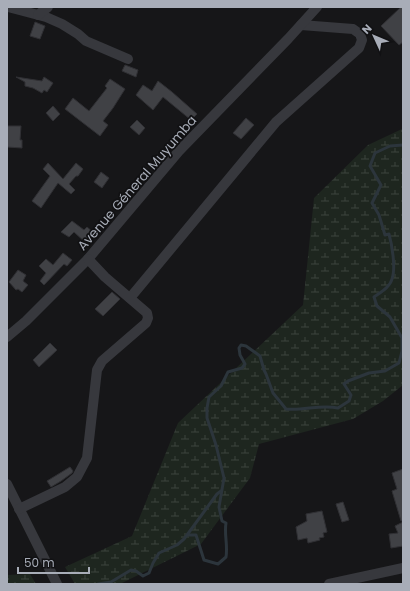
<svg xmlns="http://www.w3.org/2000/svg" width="410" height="591" font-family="Poppins,sans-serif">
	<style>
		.wetland { fill: url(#wetland-marsh) }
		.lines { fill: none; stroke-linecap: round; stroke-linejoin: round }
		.stream { stroke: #2c353c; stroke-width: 3 }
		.building { fill: #404145; stroke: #303034 }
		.minor { stroke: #37383d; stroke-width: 10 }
		.labels { text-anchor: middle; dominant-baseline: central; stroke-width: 3.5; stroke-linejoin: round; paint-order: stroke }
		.street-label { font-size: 13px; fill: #a8adb8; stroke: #111113 }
	</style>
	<defs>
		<pattern id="wetland-marsh" width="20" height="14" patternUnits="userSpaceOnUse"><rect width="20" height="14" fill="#1e261f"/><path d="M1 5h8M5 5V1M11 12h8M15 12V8" fill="none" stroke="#3c433d"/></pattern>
	</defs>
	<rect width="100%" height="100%" fill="#161618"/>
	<g class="wetland">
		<path d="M 403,126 L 403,271 L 402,274 L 403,385 L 383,401 L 353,419 L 259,444 L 250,478 L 201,544 L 120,584 L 75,584 L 65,567 L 132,536 L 178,423 L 303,305 L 314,198 L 368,145 L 402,129 Z"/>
		<path d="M 30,574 L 36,584 L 7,584 L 7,575 Z"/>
	</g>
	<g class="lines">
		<g class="stream">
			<path d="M 187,535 L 217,494 L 221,491"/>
			<path d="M 98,584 L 111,582 L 131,570 L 136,571 L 143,576 L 149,573 L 153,563 L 159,553 L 177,545 L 184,539 L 187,535 L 196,535 L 204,560 L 218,564 L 226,557 C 228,545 224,534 226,523 L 222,521 L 219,507 L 224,478 L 216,445 L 207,418 L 207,408 L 209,397 L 221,386 L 228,372 L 242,368 L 245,364 L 240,355 L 239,348 L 241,345 L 246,346 L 260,356 L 264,370 L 266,374 L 273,393 L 286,409 C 304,411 320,404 338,408 L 349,401 L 351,395 L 344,384 L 348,381 L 369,373 L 385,371 L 399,363 L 402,351 L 402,338 L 390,317 L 377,306 L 374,297 C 381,292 390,287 392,279 C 396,268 392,245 389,234 L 385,235 L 379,215 L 372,203 L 381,185 L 370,166 L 375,153 L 390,146 L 403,145"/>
		</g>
	</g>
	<g class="building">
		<path d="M 401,7 L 403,7 L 403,42 L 399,45 L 381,26 Z"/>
		<path d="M 35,22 L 45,26 L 40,39 L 30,36 Z"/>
		<path d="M 125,65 L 138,70 L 136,77 L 122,71 Z"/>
		<path d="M 16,77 L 42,81 L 44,77 L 53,83 L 47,92 L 44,90 L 42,93 L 33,88 L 25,86 L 25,82 Z"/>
		<path d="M 110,79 L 125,89 L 113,108 L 103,121 L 108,125 L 100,136 L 65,109 L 73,98 L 89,111 L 107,88 L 105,86 Z"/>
		<path d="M 158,81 L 172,92 L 197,114 L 191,120 L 163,97 L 153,110 L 136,95 L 143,85 L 152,91 Z"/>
		<path d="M 53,106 L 60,114 L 53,121 L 46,113 Z"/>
		<path d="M 246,118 L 254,125 L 241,139 L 233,133 Z"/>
		<path d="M 137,120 L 145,128 L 139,135 L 130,127 Z"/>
		<path d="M 7,126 L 21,126 L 20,140 L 22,140 L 22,148 L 7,147 Z"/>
		<path d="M 48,163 L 63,179 L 76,163 L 83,169 L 78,176 L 76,176 L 69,184 L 75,190 L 71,194 L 58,183 L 41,208 L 32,201 L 50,176 L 43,169 Z"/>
		<path d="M 101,172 L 109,178 L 102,188 L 94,182 Z"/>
		<path d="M 72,221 L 84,230 L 87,227 L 94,233 L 86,243 L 74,232 L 69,237 L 61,232 Z"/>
		<path d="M 63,253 L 72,260 L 67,266 L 64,264 L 44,285 L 40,281 L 46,273 L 39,266 L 46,259 L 53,265 Z"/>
		<path d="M 18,270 L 26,275 L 23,281 L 28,285 L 22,292 L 18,289 L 16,290 L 9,282 Z"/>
		<path d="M 112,292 L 120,299 L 103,316 L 95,309 Z"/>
		<path d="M 50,343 L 57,350 L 39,367 L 33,360 Z"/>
		<path d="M 70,467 L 73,471 L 72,473 L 61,481 L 51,487 L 47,481 Z"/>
		<path d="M 403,469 L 403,521 L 401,521 L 392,491 L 397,489 L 392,473 Z"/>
		<path d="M 343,502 L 349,520 L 342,522 L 336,504 Z"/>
		<path d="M 322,511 L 327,532 L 323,533 L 324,537 L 319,538 L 320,540 L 308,543 L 307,538 L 298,540 L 296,527 L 307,521 L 306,514 Z"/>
		<path d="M 403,522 L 403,546 L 391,548 L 389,534 L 398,533 L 395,526 Z"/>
	</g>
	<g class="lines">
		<g class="minor">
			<path d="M 8,7 L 46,17 L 62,24 L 78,34 L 86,41 L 128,59"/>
			<path d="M 38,15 L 48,7"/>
			<path d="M 130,298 L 276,122 L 359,48 L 362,40 L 360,34 L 353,29 L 301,25"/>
			<path d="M 7,337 L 26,321 L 88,259 L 179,151 L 288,39 L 317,7"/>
			<path d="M 7,484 L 57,584"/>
			<path d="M 19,509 L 65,487 L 77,477 L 87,458 L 97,370 L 102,361 L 146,323 L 148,318 L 147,313 L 105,277 L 88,259"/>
			<path d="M 329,584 L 403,568"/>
		</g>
	</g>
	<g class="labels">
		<g class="street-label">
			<text transform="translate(137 183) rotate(-49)">Avenue Géneral Muyumba</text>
		</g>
	</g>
	<rect width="410" height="591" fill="none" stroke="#a8adb8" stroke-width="16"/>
	<g transform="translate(374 36) rotate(314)" stroke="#111113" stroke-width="3" paint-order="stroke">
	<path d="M0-3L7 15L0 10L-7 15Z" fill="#a8adb8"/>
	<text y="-6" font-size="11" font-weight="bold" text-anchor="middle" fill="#a8adb8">N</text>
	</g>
	<path d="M18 567v6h71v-6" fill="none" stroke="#a8adb8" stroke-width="2"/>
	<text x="24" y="567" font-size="12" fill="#a8adb8" stroke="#111113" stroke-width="3" paint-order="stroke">50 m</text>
</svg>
